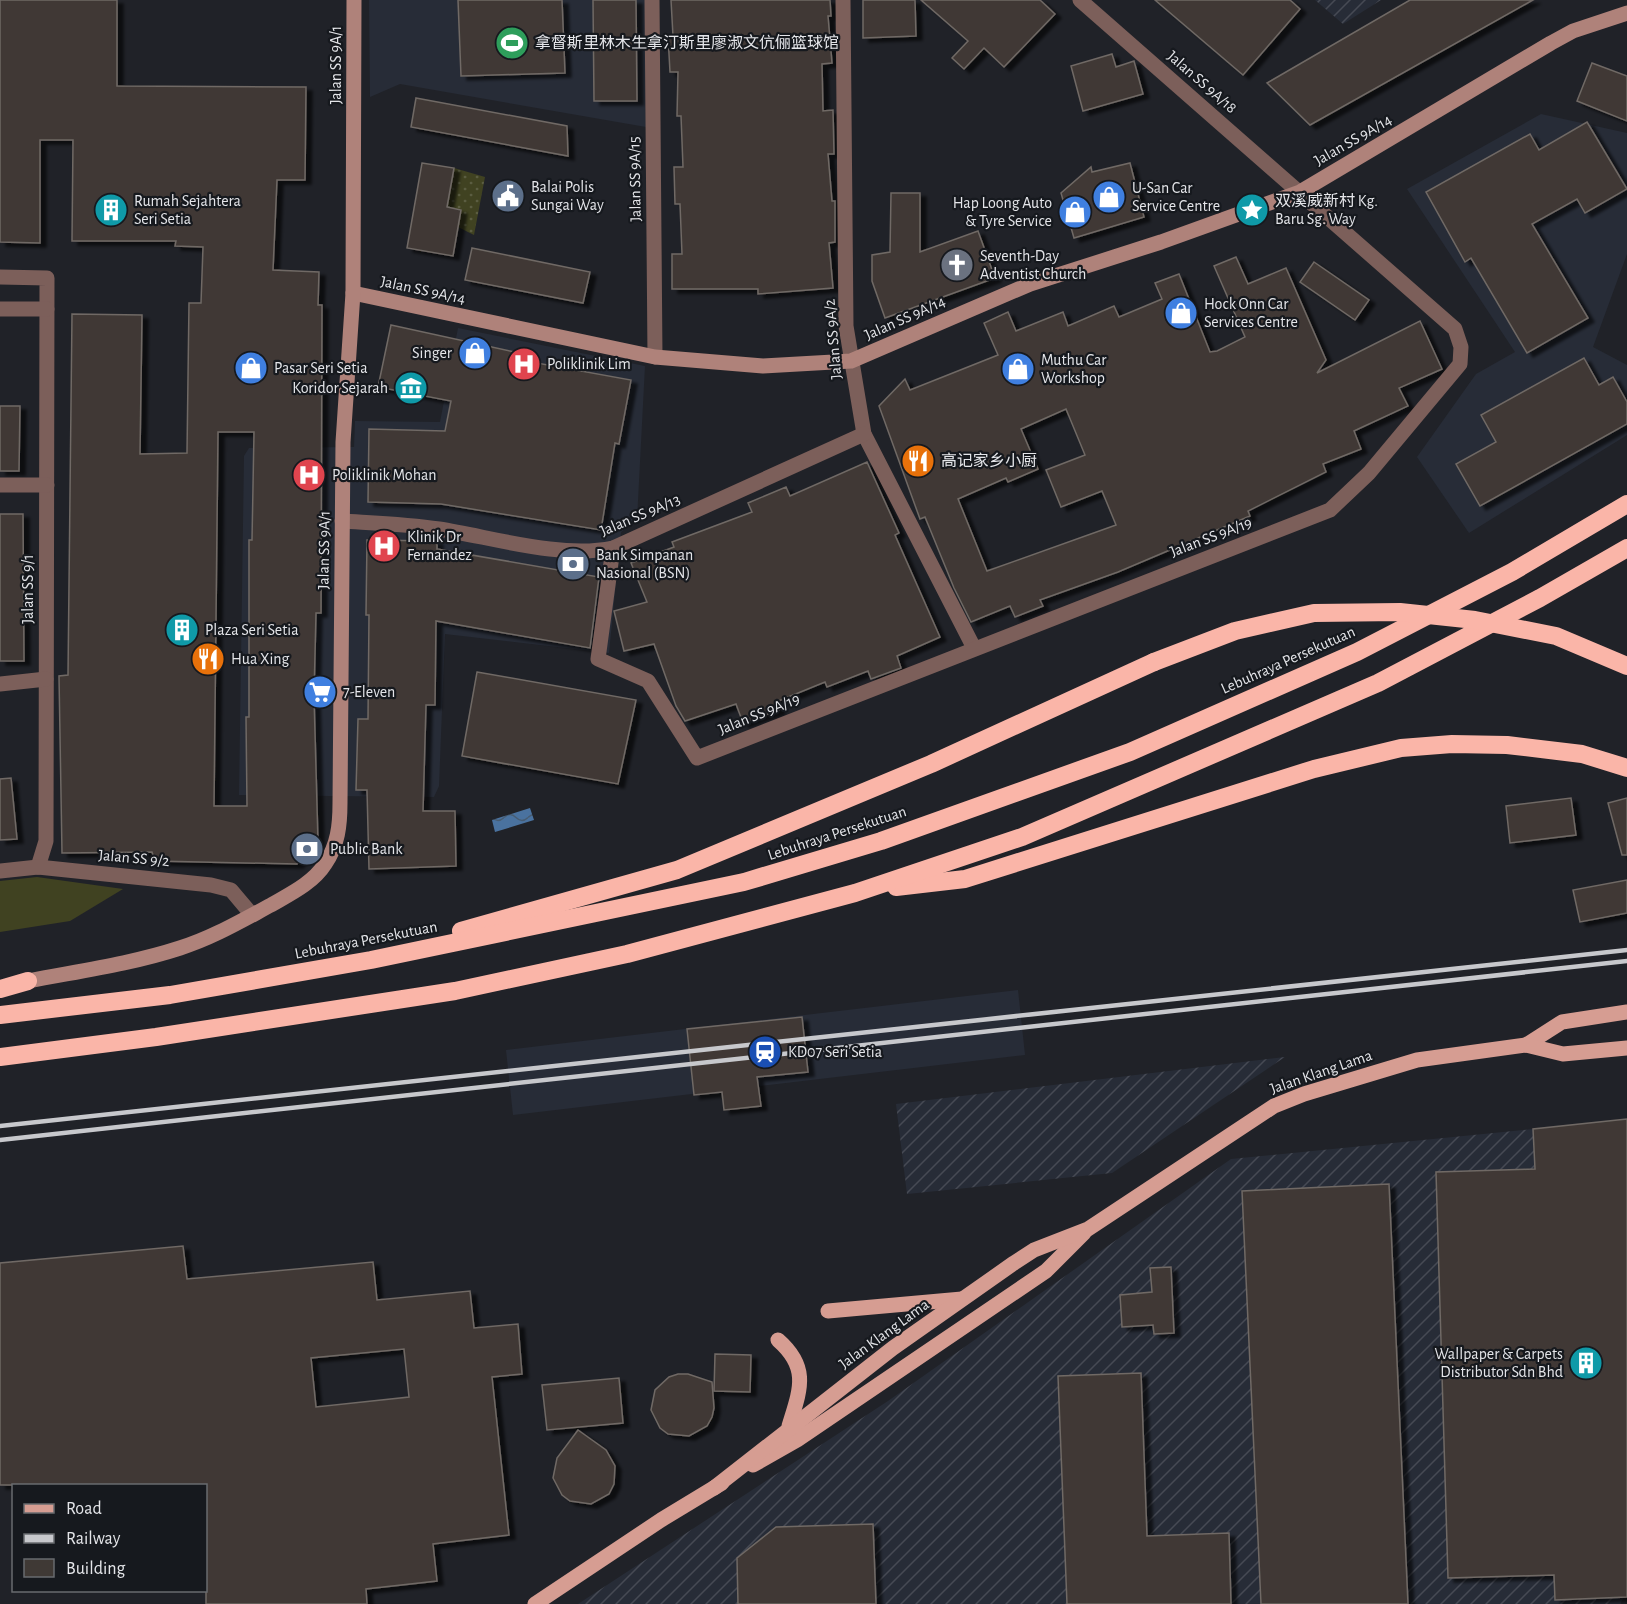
<svg xmlns="http://www.w3.org/2000/svg" width="1627" height="1604" font-family="'Alegreya Sans','Noto Sans SC',sans-serif">
	<style>
		.built { fill: #272c37 }
		.industrial { fill: url(#industrial-furrows) }
		.grass { fill: url(#grass-dots) }
		.park { fill: #404221 }
		.water { fill: url(#water-waves) }
		.building { fill: #3f3935; stroke: #706965; stroke-width: 1.5; fill-rule: evenodd; filter: url(#shadow) }
		.lines { fill: none; stroke-linecap: round; stroke-linejoin: round }
		.street { stroke: #7c5f5a; stroke-width: 15 }
		.secondary { stroke: #af827a; stroke-width: 15 }
		.primary { stroke: #d69d92; stroke-width: 15 }
		.highway { stroke: #fab5a8; stroke-width: 18 }
		.rail { stroke: #c7c8cc; stroke-width: 4.5 }
		.highway-bridge { stroke: #fab5a8; stroke-width: 18 }
		.labels { text-anchor: middle; dominant-baseline: central; stroke-width: 4.5; stroke-linejoin: round; paint-order: stroke }
		.poi-label { font-size: 16px; fill: #e4e5e9; stroke: #16191e; text-anchor: start }
		.street-label { font-size: 16px; fill: #e4e5e9; stroke: #16191e }
	</style>
	<defs>
		<pattern id="industrial-furrows" width="10" height="10" patternUnits="userSpaceOnUse" patternTransform="scale(1.5)"><rect width="10" height="10" fill="#272c37"/><path d="M-1 1l2-2M0 10L10 0M9 11l2-2" fill="none" stroke="#464a54"/></pattern>
		<pattern id="grass-dots" width="8" height="8" patternUnits="userSpaceOnUse" patternTransform="scale(1.5)"><rect width="8" height="8" fill="#404221"/><path d="M2 2h.1M6 6h.1" fill="none" stroke="#5b5d41" stroke-width="1.8" stroke-linecap="round"/></pattern>
		<pattern id="water-waves" width="16" height="10" patternUnits="userSpaceOnUse" patternTransform="scale(1.5)"><rect width="16" height="10" fill="#4a729f"/><path d="M0 5q4-4 8 0t8 0" fill="none" stroke="#475c72"/></pattern>
		<filter id="shadow"><feDropShadow dx="6" dy="4" stdDeviation="1.5" flood-color="#0009"/></filter>
	</defs>
	<rect width="100%" height="100%" fill="#202228"/>
	<g class="built">
		<path d="M 369,0 L 645,0 L 646,127 L 400,84 L 370,97 Z"/>
		<path d="M 1541,114 L 1627,133 L 1627,254 L 1593,347 L 1627,365 L 1627,435 L 1469,533 L 1417,457 L 1476,374 L 1515,352 L 1407,189 Z"/>
		<path d="M 458,328 L 645,366 L 637,520 L 621,532 L 609,653 L 445,634 L 439,786 L 434,797 L 239,795 L 244,456 L 249,448 L 354,447 L 355,421 L 440,422 Z"/>
		<path d="M 1018,990 L 1025,1055 L 513,1115 L 506,1050 Z"/>
	</g>
	<g class="industrial">
		<path d="M 1315,0 L 1381,0 L 1343,24 Z"/>
		<path d="M 1285,1057 L 1112,1173 L 907,1194 L 896,1104 Z"/>
		<path d="M 1533,1129 L 1555,1600 L 1624,1597 L 1620,1604 L 578,1604 L 888,1401 L 1231,1159 Z"/>
	</g>
	<path class="grass" d="M 454,168 L 485,177 L 474,235 L 458,227 L 461,210 L 447,207 Z"/>
	<path class="park" d="M 37,877 L 123,889 L 70,921 L 0,932 L 0,881 Z"/>
	<path class="water" d="M 530,808 L 534,820 L 495,832 L 492,820 Z"/>
	<g class="building">
		<path d="M 0,0 L 117,0 L 117,86 L 306,87 L 305,180 L 277,180 L 273,270 L 319,272 L 318,305 L 322,305 L 321,613 L 316,613 L 314,696 L 318,842 L 297,864 L 155,861 L 152,852 L 62,853 L 59,676 L 68,675 L 72,314 L 142,315 L 140,454 L 187,453 L 189,303 L 201,303 L 203,247 L 175,246 L 176,241 L 72,241 L 73,140 L 40,140 L 40,243 L 0,242 ZM 218,432 L 254,432 L 252,540 L 249,540 L 249,717 L 246,717 L 247,806 L 214,806 Z"/>
		<path d="M 458,0 L 562,0 L 565,73 L 461,76 Z"/>
		<path d="M 593,0 L 636,0 L 637,101 L 594,101 Z"/>
		<path d="M 671,0 L 830,0 L 831,16 L 828,16 L 832,63 L 822,64 L 823,111 L 833,110 L 834,154 L 828,154 L 832,201 L 835,201 L 835,242 L 829,243 L 833,288 L 758,294 L 758,289 L 672,289 L 672,254 L 682,254 L 680,204 L 675,204 L 674,167 L 683,167 L 681,116 L 677,116 L 678,72 L 670,72 L 668,36 L 673,36 Z"/>
		<path d="M 863,0 L 915,0 L 916,36 L 863,38 Z"/>
		<path d="M 921,0 L 1040,0 L 1055,14 L 1004,67 L 984,48 L 964,69 L 952,58 L 968,41 Z"/>
		<path d="M 1155,0 L 1290,0 L 1300,9 L 1243,75 Z"/>
		<path d="M 1410,0 L 1533,0 L 1310,125 L 1267,83 Z"/>
		<path d="M 1112,54 L 1116,67 L 1134,61 L 1143,94 L 1083,111 L 1071,66 Z"/>
		<path d="M 1592,63 L 1627,76 L 1627,121 L 1577,101 Z"/>
		<path d="M 416,98 L 567,126 L 568,156 L 411,127 Z"/>
		<path d="M 1587,122 L 1627,189 L 1585,213 L 1577,199 L 1532,224 L 1588,318 L 1527,353 L 1471,258 L 1465,262 L 1426,192 L 1530,134 L 1539,150 Z"/>
		<path d="M 422,163 L 454,168 L 447,207 L 461,210 L 453,256 L 407,248 Z"/>
		<path d="M 1130,163 L 1144,217 L 1074,238 L 1061,193 L 1091,167 L 1092,172 Z"/>
		<path d="M 891,193 L 920,193 L 920,252 L 978,231 L 995,278 L 885,318 L 872,281 L 872,255 L 890,252 Z"/>
		<path d="M 472,248 L 590,272 L 583,303 L 465,280 Z"/>
		<path d="M 1236,257 L 1248,284 L 1286,268 L 1326,360 L 1317,373 L 1420,321 L 1442,369 L 1399,388 L 1408,406 L 1354,431 L 1361,449 L 1323,464 L 1326,472 L 1248,511 L 1250,516 L 1118,572 L 1040,600 L 1043,606 L 1015,617 L 1010,606 L 971,622 L 954,588 L 925,517 L 920,519 L 879,406 L 905,379 L 910,390 L 998,355 L 984,323 L 1008,312 L 1016,331 L 1063,312 L 1068,326 L 1114,306 L 1119,317 L 1162,299 L 1155,283 L 1179,274 L 1210,352 L 1217,351 L 1245,337 L 1214,266 ZM 1066,409 L 1085,455 L 1046,470 L 1061,507 L 1102,491 L 1116,525 L 987,571 L 958,499 L 1006,478 L 1008,482 L 1038,469 L 1021,429 Z"/>
		<path d="M 1314,262 L 1369,300 L 1355,320 L 1300,282 Z"/>
		<path d="M 391,325 L 533,356 L 531,362 L 631,380 L 619,444 L 615,443 L 601,530 L 441,504 L 368,502 L 369,429 L 445,431 L 451,401 L 378,387 Z"/>
		<path d="M 1584,358 L 1599,385 L 1613,377 L 1627,402 L 1627,424 L 1480,506 L 1456,464 L 1496,442 L 1481,415 Z"/>
		<path d="M 0,406 L 20,406 L 19,471 L 0,471 Z"/>
		<path d="M 867,462 L 899,533 L 895,535 L 940,637 L 897,656 L 901,668 L 871,679 L 868,671 L 827,687 L 825,682 L 776,702 L 779,710 L 743,723 L 736,704 L 685,721 L 676,706 L 654,644 L 624,651 L 614,611 L 647,602 L 631,563 L 674,547 L 672,542 L 752,512 L 748,503 L 786,487 L 790,496 Z"/>
		<path d="M 0,514 L 23,514 L 24,661 L 0,661 Z"/>
		<path d="M 367,540 L 437,541 L 437,549 L 599,577 L 590,648 L 436,621 L 435,705 L 426,705 L 423,811 L 455,811 L 456,866 L 369,869 L 367,790 L 356,790 L 358,719 L 368,719 L 369,615 L 366,615 Z"/>
		<path d="M 477,672 L 636,700 L 618,784 L 462,756 Z"/>
		<path d="M 11,778 L 17,839 L 0,840 L 0,779 Z"/>
		<path d="M 1571,798 L 1576,835 L 1510,843 L 1506,806 Z"/>
		<path d="M 1627,798 L 1627,855 L 1622,855 L 1608,803 Z"/>
		<path d="M 1627,880 L 1627,913 L 1580,922 L 1573,890 Z"/>
		<path d="M 802,1017 L 808,1072 L 757,1077 L 761,1106 L 724,1110 L 722,1092 L 694,1095 L 687,1029 Z"/>
		<path d="M 1627,1119 L 1627,1597 L 1555,1600 L 1554,1575 L 1448,1578 L 1436,1172 L 1535,1169 L 1533,1129 Z"/>
		<path d="M 1389,1184 L 1408,1604 L 1261,1604 L 1242,1191 Z"/>
		<path d="M 183,1246 L 187,1279 L 373,1262 L 377,1300 L 470,1291 L 474,1328 L 518,1324 L 522,1374 L 492,1377 L 509,1535 L 433,1544 L 437,1581 L 366,1589 L 367,1604 L 206,1604 L 206,1485 L 0,1485 L 0,1263 ZM 404,1349 L 409,1397 L 316,1407 L 311,1358 Z"/>
		<path d="M 1171,1267 L 1174,1333 L 1154,1334 L 1153,1325 L 1122,1327 L 1120,1295 L 1152,1292 L 1150,1268 Z"/>
		<path d="M 715,1354 L 751,1355 L 750,1392 L 714,1391 Z"/>
		<path d="M 1141,1373 L 1147,1536 L 1229,1533 L 1231,1604 L 1067,1604 L 1058,1376 Z"/>
		<path d="M 678,1374 L 688,1374 L 712,1382 L 714,1408 L 712,1417 L 707,1426 L 689,1436 L 668,1434 L 660,1428 L 651,1410 L 655,1390 L 669,1377 Z"/>
		<path d="M 619,1378 L 623,1423 L 547,1430 L 542,1385 Z"/>
		<path d="M 578,1430 L 606,1450 L 615,1466 L 614,1484 L 609,1494 L 591,1504 L 570,1501 L 562,1495 L 553,1478 L 557,1458 Z"/>
		<path d="M 873,1524 L 876,1604 L 738,1604 L 737,1558 L 776,1527 Z"/>
	</g>
	<g class="lines">
		<g class="street">
			<path d="M 652,0 L 655,357"/>
			<path d="M 843,0 L 846,326 L 864,434 L 974,648"/>
			<path d="M 0,277 L 47,278 L 46,841 L 38,867"/>
			<path d="M 0,309 L 47,309"/>
			<path d="M 0,485 L 47,485"/>
			<path d="M 342,521 C 374,523 407,524 439,529 C 491,537 561,559 613,548 L 864,434"/>
			<path d="M 613,548 L 598,659 L 648,681 L 697,758 L 1330,510 L 1369,473 L 1460,364 L 1461,347 L 1455,329 L 1080,0"/>
			<path d="M 0,684 L 46,679"/>
			<path d="M 0,871 L 38,867 L 211,885 L 231,890 L 252,915"/>
		</g>
		<g class="secondary">
			<path d="M 353,293 L 655,357 L 763,366 L 851,361 L 1030,284 L 1161,242 L 1300,192 L 1551,43 L 1573,31 L 1627,13"/>
			<path d="M 28,981 C 79,971 131,964 180,948 C 212,938 241,921 271,905 C 290,894 313,883 325,864 C 338,845 340,825 340,803 L 343,442 L 353,293 L 354,0"/>
		</g>
		<g class="primary">
			<path d="M 1526,1045 L 1562,1022 L 1627,1012"/>
			<path d="M 828,1311 L 962,1299"/>
			<path d="M 778,1340 C 810,1368 800,1390 789,1426"/>
			<path d="M 753,1465 L 797,1440 L 1046,1271 L 1084,1233"/>
			<path d="M 714,1488 L 893,1348 L 1014,1263 L 1034,1250 L 1088,1229 L 1274,1106 L 1304,1094 L 1417,1060 L 1526,1045 L 1563,1054 L 1627,1048"/>
			<path d="M 535,1604 L 661,1520 L 722,1483"/>
		</g>
		<g class="highway">
			<path d="M 896,887 L 965,879 L 1314,769 L 1401,748 L 1452,744 L 1507,745 L 1582,754 L 1627,768"/>
			<path d="M 461,931 L 677,870 L 931,764 L 1154,662"/>
			<path d="M 0,989 L 28,981"/>
			<path d="M 0,1015 L 170,995 L 371,960 L 744,882 L 881,841 L 1130,752 L 1357,652 L 1512,572 L 1627,504"/>
			<path d="M 0,1057 L 156,1037 L 455,991 L 627,954 L 855,893 L 1022,837 L 1378,683 L 1540,598 L 1627,548"/>
		</g>
		<g class="rail">
			<path d="M 0,1126 L 1627,950"/>
			<path d="M 0,1140 L 1627,961"/>
		</g>
		<path class="highway-bridge" d="M 1154,662 L 1235,631 L 1314,613 L 1400,612 L 1475,620 L 1556,636 L 1627,666"/>
	</g>
	<defs>
		<symbol id="stadium-disc" viewBox="-11 -11 22 22"><circle r="9.5" fill="#2e9e5b" stroke="#16191e"/><path d="M0-5a6.5 5 0 1 0 0 10a6.5 5 0 1 0 0-10ZM-3.5-1.8h7v3.6h-7Z" fill="#fff"/></symbol>
		<symbol id="civic-disc" viewBox="-11 -11 22 22"><circle r="9.5" fill="#5c6f8a" stroke="#16191e"/><path d="M-.6-6.5H3V-4.5H.6V-3L4-1V1h2V6H-6V1h2V-1L-.6-3ZM-1.2 2.5V6h2.4V2.5Z" fill="#fff"/></symbol>
		<symbol id="shop-disc" viewBox="-11 -11 22 22"><circle r="9.5" fill="#3f7fe0" stroke="#16191e"/><path d="M-5-2.5h2.3a2.7 3.5 0 0 1 5.4 0H5L5.5 6h-11ZM-1.5-2.5h3a1.5 2.3 0 0 0-3 0Z" fill="#fff"/></symbol>
		<symbol id="building-disc" viewBox="-11 -11 22 22"><circle r="9.5" fill="#0f9aa8" stroke="#16191e"/><path d="M-4-6H4V6H1V3H-1V6H-4ZM-2.5-4.3h1.7v1.8h-1.7ZM.8-4.3h1.7v1.8H.8ZM-2.5-1h1.7V.8h-1.7ZM.8-1h1.7V.8H.8Z" fill="#fff"/></symbol>
		<symbol id="sight-disc" viewBox="-11 -11 22 22"><circle r="9.5" fill="#0f9aa8" stroke="#16191e"/><path d="M0-6L1.8-2.2L6-1.7L2.9 1.2L3.7 5.4L0 3.3L-3.7 5.4L-2.9 1.2L-6-1.7L-1.8-2.2Z" fill="#fff"/></symbol>
		<symbol id="church-disc" viewBox="-11 -11 22 22"><circle r="9.5" fill="#6b7280" stroke="#16191e"/><path d="M-1.2-6h2.4v3.5h3.3v2.4h-3.3V6h-2.4V-.1h-3.3v-2.4h3.3Z" fill="#fff"/></symbol>
		<symbol id="hospital-disc" viewBox="-11 -11 22 22"><circle r="9.5" fill="#e0444e" stroke="#16191e"/><path d="M-5-5h3v3.5h4V-5h3V5h-3V1.5h-4V5h-3Z" fill="#fff"/></symbol>
		<symbol id="museum-disc" viewBox="-11 -11 22 22"><circle r="9.5" fill="#0f9aa8" stroke="#16191e"/><path d="M0-6L6-3V-2H-6V-3ZM-5-1h2V3h-2ZM-1-1h2V3h-2ZM3-1h2V3H3ZM-6 4H6V6H-6Z" fill="#fff"/></symbol>
		<symbol id="restaurant-disc" viewBox="-11 -11 22 22"><circle r="9.5" fill="#e8710a" stroke="#16191e"/><path d="M-5-6h1v4h1v-4h1v4h1v-4h1v5L-1.5 .5V6h-2V.5L-5-1ZM5-6V6H3V1.5H1.5Q1.5-4 5-6Z" fill="#fff"/></symbol>
		<symbol id="bank-disc" viewBox="-11 -11 22 22"><circle r="9.5" fill="#5c6f8a" stroke="#16191e"/><path d="M-6-4H6V4H-6ZM0-2.3a2.3 2.3 0 1 0 0 4.6a2.3 2.3 0 1 0 0-4.6Z" fill="#fff"/></symbol>
		<symbol id="supermarket-disc" viewBox="-11 -11 22 22"><circle r="9.5" fill="#3f7fe0" stroke="#16191e"/><path d="M-6-5.5h2.5l.6 2H6L4.5 2H-2.5L-4.4-4H-6ZM-1.5 3.2a1.3 1.3 0 1 0 .1 0ZM3 3.2a1.3 1.3 0 1 0 .1 0Z" fill="#fff"/></symbol>
		<symbol id="station-disc" viewBox="-11 -11 22 22"><circle r="9.5" fill="#1a4fb4" stroke="#16191e"/><path d="M-3-6H3Q5-6 5-4V2Q5 4 3 4L4.5 6H3L1.5 4h-3L-3 6H-4.5L-3 4Q-5 4-5 2V-4Q-5-6-3-6ZM-3.5-4v3h7v-3ZM-3.5 1v1.5H-2V1ZM2 1v1.5H3.5V1Z" fill="#fff"/></symbol>
	</defs>
	<g fill-rule="evenodd">
		<use href="#stadium-disc" x="493" y="24" width="38" height="38"/>
		<use href="#civic-disc" x="489" y="177" width="38" height="38"/>
		<use href="#shop-disc" x="1090" y="178" width="38" height="38"/>
		<use href="#building-disc" x="92" y="191" width="38" height="38"/>
		<use href="#sight-disc" x="1233" y="191" width="38" height="38"/>
		<use href="#shop-disc" x="1056" y="193" width="38" height="38"/>
		<use href="#church-disc" x="938" y="246" width="38" height="38"/>
		<use href="#shop-disc" x="1162" y="294" width="38" height="38"/>
		<use href="#shop-disc" x="456" y="334" width="38" height="38"/>
		<use href="#hospital-disc" x="505" y="345" width="38" height="38"/>
		<use href="#shop-disc" x="232" y="349" width="38" height="38"/>
		<use href="#shop-disc" x="999" y="350" width="38" height="38"/>
		<use href="#museum-disc" x="392" y="369" width="38" height="38"/>
		<use href="#restaurant-disc" x="899" y="442" width="38" height="38"/>
		<use href="#hospital-disc" x="290" y="456" width="38" height="38"/>
		<use href="#hospital-disc" x="365" y="527" width="38" height="38"/>
		<use href="#bank-disc" x="554" y="545" width="38" height="38"/>
		<use href="#building-disc" x="163" y="611" width="38" height="38"/>
		<use href="#restaurant-disc" x="189" y="640" width="38" height="38"/>
		<use href="#supermarket-disc" x="301" y="673" width="38" height="38"/>
		<use href="#bank-disc" x="288" y="830" width="38" height="38"/>
		<use href="#station-disc" x="746" y="1033" width="38" height="38"/>
		<use href="#building-disc" x="1567" y="1344" width="38" height="38"/>
	</g>
	<g class="labels">
		<g class="poi-label">
			<text x="535" y="43">拿督斯里林木生拿汀斯里廖淑文伉俪篮球馆</text>
			<text x="531" y="187">Balai Polis<tspan x="531" dy="18">Sungai Way</tspan></text>
			<text x="1132" y="188">U-San Car<tspan x="1132" dy="18">Service Centre</tspan></text>
			<text x="134" y="201">Rumah Sejahtera<tspan x="134" dy="18">Seri Setia</tspan></text>
			<text x="1275" y="201">双溪威新村 Kg.<tspan x="1275" dy="18">Baru Sg. Way</tspan></text>
			<text x="1052" y="203" text-anchor="end">Hap Loong Auto<tspan x="1052" dy="18">&amp; Tyre Service</tspan></text>
			<text x="980" y="256">Seventh-Day<tspan x="980" dy="18">Adventist Church</tspan></text>
			<text x="1204" y="304">Hock Onn Car<tspan x="1204" dy="18">Services Centre</tspan></text>
			<text x="452" y="353" text-anchor="end">Singer</text>
			<text x="1041" y="360">Muthu Car<tspan x="1041" dy="18">Workshop</tspan></text>
			<text x="547" y="364">Poliklinik Lim</text>
			<text x="274" y="368">Pasar Seri Setia</text>
			<text x="388" y="388" text-anchor="end">Koridor Sejarah</text>
			<text x="941" y="461">高记家乡小厨</text>
			<text x="332" y="475">Poliklinik Mohan</text>
			<text x="407" y="537">Klinik Dr<tspan x="407" dy="18">Fernandez</tspan></text>
			<text x="596" y="555">Bank Simpanan<tspan x="596" dy="18">Nasional (BSN)</tspan></text>
			<text x="205" y="630">Plaza Seri Setia</text>
			<text x="231" y="659">Hua Xing</text>
			<text x="343" y="692">7-Eleven</text>
			<text x="330" y="849">Public Bank</text>
			<text x="788" y="1052">KD07 Seri Setia</text>
			<text x="1563" y="1354" text-anchor="end">Wallpaper &amp; Carpets<tspan x="1563" dy="18">Distributor Sdn Bhd</tspan></text>
		</g>
		<g class="street-label">
			<text transform="translate(336 65) rotate(-90)">Jalan SS 9A/1</text>
			<text transform="translate(1202 82) rotate(41)">Jalan SS 9A/18</text>
			<text transform="translate(1353 140) rotate(-30)">Jalan SS 9A/14</text>
			<text transform="translate(635 179) rotate(-91)">Jalan SS 9A/15</text>
			<text transform="translate(423 290) rotate(12)">Jalan SS 9A/14</text>
			<text transform="translate(905 318) rotate(-24)">Jalan SS 9A/14</text>
			<text transform="translate(833 339) rotate(-95)">Jalan SS 9A/2</text>
			<text transform="translate(640 515) rotate(-23)">Jalan SS 9A/13</text>
			<text transform="translate(1211 537) rotate(-21)">Jalan SS 9A/19</text>
			<text transform="translate(324 550) rotate(-89)">Jalan SS 9A/1</text>
			<text transform="translate(28 589) rotate(-90)">Jalan SS 9/1</text>
			<text transform="translate(1288 660) rotate(-24)">Lebuhraya Persekutuan</text>
			<text transform="translate(759 714) rotate(-22)">Jalan SS 9A/19</text>
			<text transform="translate(837 833) rotate(-18)">Lebuhraya Persekutuan</text>
			<text transform="translate(134 858) rotate(5)">Jalan SS 9/2</text>
			<text transform="translate(366 940) rotate(-11)">Lebuhraya Persekutuan</text>
			<text transform="translate(1321 1072) rotate(-19)">Jalan Klang Lama</text>
			<text transform="translate(884 1334) rotate(-36)">Jalan Klang Lama</text>
		</g>
	</g>
	<rect x="12" y="1484" width="195" height="108" fill="#16191e" stroke="#686b6f" stroke-width="1.5"/>
	<rect x="24" y="1504" width="30" height="9" fill="#d69d92" stroke="#686b6f" stroke-width="1.5"/>
	<text x="66" y="1514" font-size="18" fill="#e4e5e9">Road</text>
	<rect x="24" y="1534" width="30" height="9" fill="#c7c8cc" stroke="#686b6f" stroke-width="1.5"/>
	<text x="66" y="1544" font-size="18" fill="#e4e5e9">Railway</text>
	<rect x="24" y="1559" width="30" height="18" fill="#3f3935" stroke="#686b6f" stroke-width="1.5"/>
	<text x="66" y="1574" font-size="18" fill="#e4e5e9">Building</text>
</svg>
